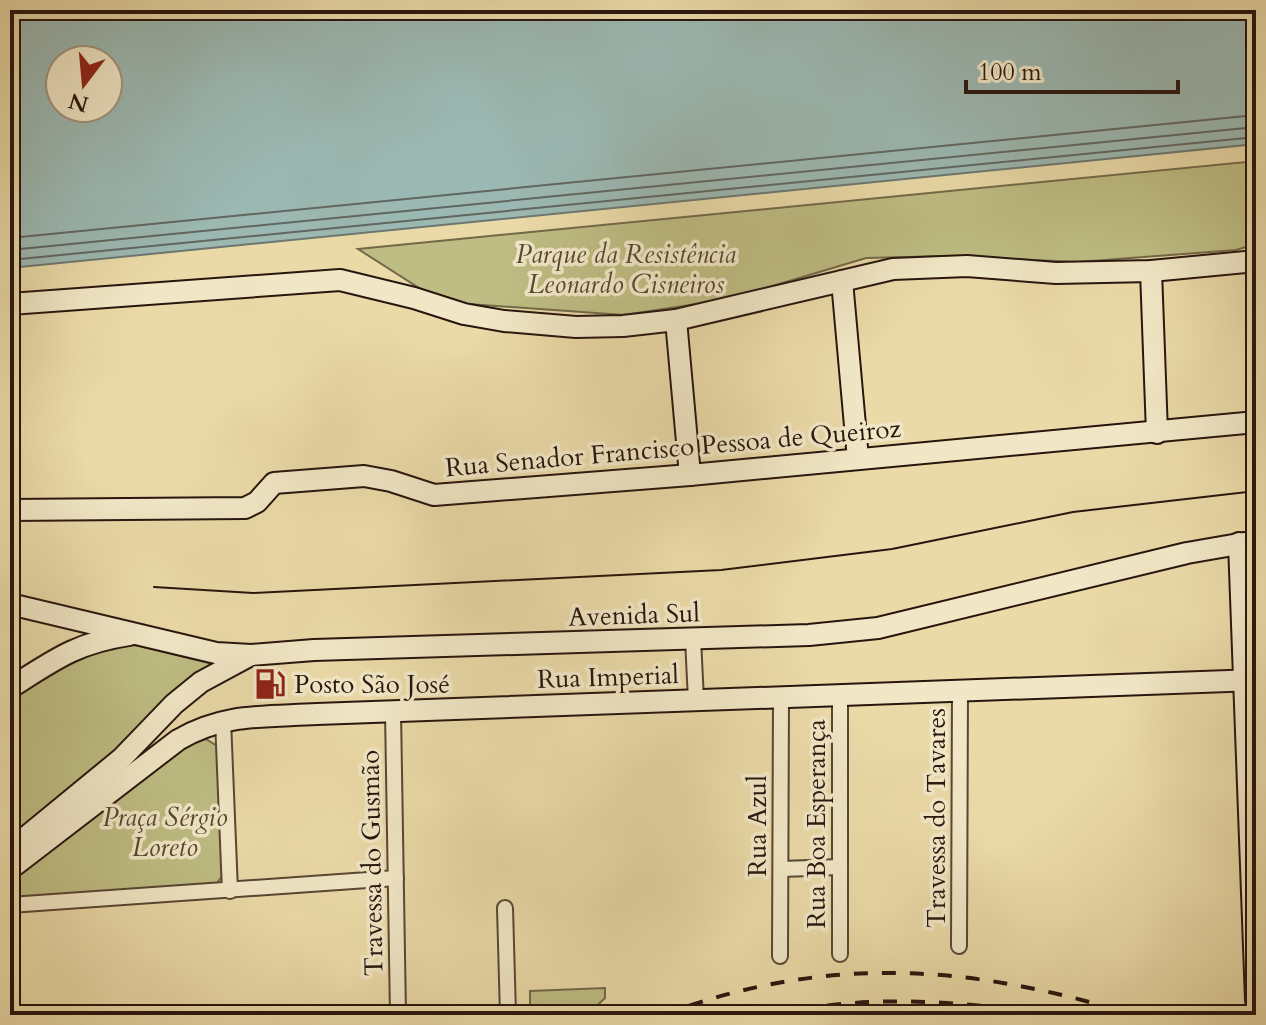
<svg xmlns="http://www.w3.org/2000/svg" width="1266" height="1025" font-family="Cardo,serif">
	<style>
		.green { fill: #bebd83; stroke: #736948; stroke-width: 2 }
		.water { fill: #9bb8b2; stroke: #6d7770; stroke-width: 2; fill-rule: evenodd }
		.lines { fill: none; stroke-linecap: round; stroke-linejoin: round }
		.shore { stroke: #626660; stroke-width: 2 }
		.street-casing { stroke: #584634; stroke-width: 18 }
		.secondary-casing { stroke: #28150e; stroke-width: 24 }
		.street { stroke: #f1e7c6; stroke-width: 14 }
		.secondary { stroke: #f1e7c6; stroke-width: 20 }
		.tram { stroke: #28150e; stroke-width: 2 }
		.rail { stroke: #28150e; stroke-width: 4; stroke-dasharray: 14 14; stroke-linecap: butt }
		.labels { text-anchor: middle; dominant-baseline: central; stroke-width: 7; stroke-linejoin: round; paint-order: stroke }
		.park-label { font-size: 26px; font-style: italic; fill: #554731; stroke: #f1e7c6 }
		.street-label { font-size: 26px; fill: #28150e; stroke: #f1e7c6 }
		.poi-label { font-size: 26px; fill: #28150e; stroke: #f1e7c6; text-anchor: start }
	</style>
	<rect width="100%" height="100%" fill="#eadaa8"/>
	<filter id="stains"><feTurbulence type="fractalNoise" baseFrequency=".0025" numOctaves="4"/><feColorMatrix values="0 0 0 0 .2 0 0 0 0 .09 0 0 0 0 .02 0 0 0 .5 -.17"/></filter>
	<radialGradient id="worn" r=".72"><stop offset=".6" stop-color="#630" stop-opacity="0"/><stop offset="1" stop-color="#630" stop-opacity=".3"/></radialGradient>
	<g class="green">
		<path d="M 1256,161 L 1256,244 L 1236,250 L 1078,262 L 947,256 L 866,258 L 729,299 L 624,315 L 441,302 L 358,249 Z"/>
		<path d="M 136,645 L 209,663 L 211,666 L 92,775 L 10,836 L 10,699 C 46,674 91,647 136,645 Z"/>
		<path d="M 206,739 L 217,746 L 223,875 L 217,883 L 10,901 L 10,876 L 179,748 Z"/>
		<path d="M 605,988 L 605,998 L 587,1015 L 530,1015 L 530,991 Z"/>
	</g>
	<path class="water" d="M 10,10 L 1256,10 L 1256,144 L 10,268 ZM 60,60 L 108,60 L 108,108 L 60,108 Z"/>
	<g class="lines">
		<g class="shore">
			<path d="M 10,238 L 1256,115"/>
			<path d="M 10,250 L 1256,127"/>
			<path d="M 10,260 L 1256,137"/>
		</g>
		<defs>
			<g id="street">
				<path d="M 693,639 L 696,700"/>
				<path d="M 840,695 L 840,954"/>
				<path d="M 393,711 L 398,1015"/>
				<path d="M 223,720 L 230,891"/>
				<path d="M 781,869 L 840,867"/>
				<path d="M 10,905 L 396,878"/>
				<path d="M 505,908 L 508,1015"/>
				<path d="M 959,946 L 960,691"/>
				<path d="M 780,956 L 781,697"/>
			</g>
			<g id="secondary">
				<path d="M 1151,271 L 1157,433"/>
				<path d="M 842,281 L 858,459"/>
				<path d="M 10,304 L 340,280 L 414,298 L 464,314 L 504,321 L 576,327 L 623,326 L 676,320 L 893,269 L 967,266 L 1056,273 L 1151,271 L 1256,261"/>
				<path d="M 676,320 L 690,475"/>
				<path d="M 10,510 L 245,508 L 257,502 L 274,483 L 364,476 L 391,481 L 434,495 L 690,475 L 1256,422"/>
				<path d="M 1239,543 L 1256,1000"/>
				<path d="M 10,604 L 216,653 L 251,655 L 314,650 L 809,635 L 878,628 L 1187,553 L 1256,541"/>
				<path d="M 10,688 C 54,660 76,643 129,635"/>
				<path d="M 10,850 L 122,758 L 174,704 L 201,682 L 251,655"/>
				<path d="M 10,869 L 178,740 C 224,713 264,717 317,714 L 1256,680"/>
			</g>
		</defs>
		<use href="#street" class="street-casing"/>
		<use href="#secondary" class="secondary-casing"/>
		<use href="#street" class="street"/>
		<use href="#secondary" class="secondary"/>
		<path class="tram" d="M 154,587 L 253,593 L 721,570 L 892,549 L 1073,512 L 1256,491"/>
		<g class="rail">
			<path d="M 663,1015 C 826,954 970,964 1134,1015"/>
			<path d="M 772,1015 C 863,994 957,1000 1049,1015"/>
		</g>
	</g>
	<defs>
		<symbol id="fuel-bare" viewBox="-9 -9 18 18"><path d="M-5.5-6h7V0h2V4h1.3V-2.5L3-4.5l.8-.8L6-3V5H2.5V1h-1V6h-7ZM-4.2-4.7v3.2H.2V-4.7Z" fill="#8f2418" stroke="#f1e7c6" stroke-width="2.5" paint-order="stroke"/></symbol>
	</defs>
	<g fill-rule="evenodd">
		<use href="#fuel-bare" x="248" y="662" width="44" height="44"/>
	</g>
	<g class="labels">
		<g class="park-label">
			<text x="626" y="254">Parque da Resistência<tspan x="626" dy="30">Leonardo Cisneiros</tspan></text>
			<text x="165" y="817">Praça Sérgio<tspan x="165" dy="30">Loreto</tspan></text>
		</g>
		<g class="street-label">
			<text transform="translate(673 448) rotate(-5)">Rua Senador Francisco Pessoa de Queiroz</text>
			<text transform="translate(634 615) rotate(-2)">Avenida Sul</text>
			<text transform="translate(608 677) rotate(-2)">Rua Imperial</text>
			<text transform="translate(936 818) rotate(-90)">Travessa do Tavares</text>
			<text transform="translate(816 824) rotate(-90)">Rua Boa Esperança</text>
			<text transform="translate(757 826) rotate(-90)">Rua Azul</text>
			<text transform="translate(372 863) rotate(-91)">Travessa do Gusmão</text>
		</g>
		<g class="poi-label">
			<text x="294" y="684">Posto São José</text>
		</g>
	</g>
	<rect width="1266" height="1025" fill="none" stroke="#eadaa8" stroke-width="40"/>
	<rect x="12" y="12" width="1242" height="1001" fill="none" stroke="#28150e" stroke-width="4"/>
	<rect x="20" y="20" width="1226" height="985" fill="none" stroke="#28150e" stroke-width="2"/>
	<g transform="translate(84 84) rotate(196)"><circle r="38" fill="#f1e7c6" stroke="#a1937c" stroke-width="2"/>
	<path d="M0-6L14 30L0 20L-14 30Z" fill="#8f2418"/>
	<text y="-12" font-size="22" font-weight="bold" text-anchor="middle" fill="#28150e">N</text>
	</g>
	<path d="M966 80v12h212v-12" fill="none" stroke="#28150e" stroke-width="4"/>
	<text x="978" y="80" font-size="24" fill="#28150e" stroke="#f1e7c6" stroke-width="6" paint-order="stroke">100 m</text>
	<rect width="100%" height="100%" filter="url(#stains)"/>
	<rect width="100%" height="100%" fill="url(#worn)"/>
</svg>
